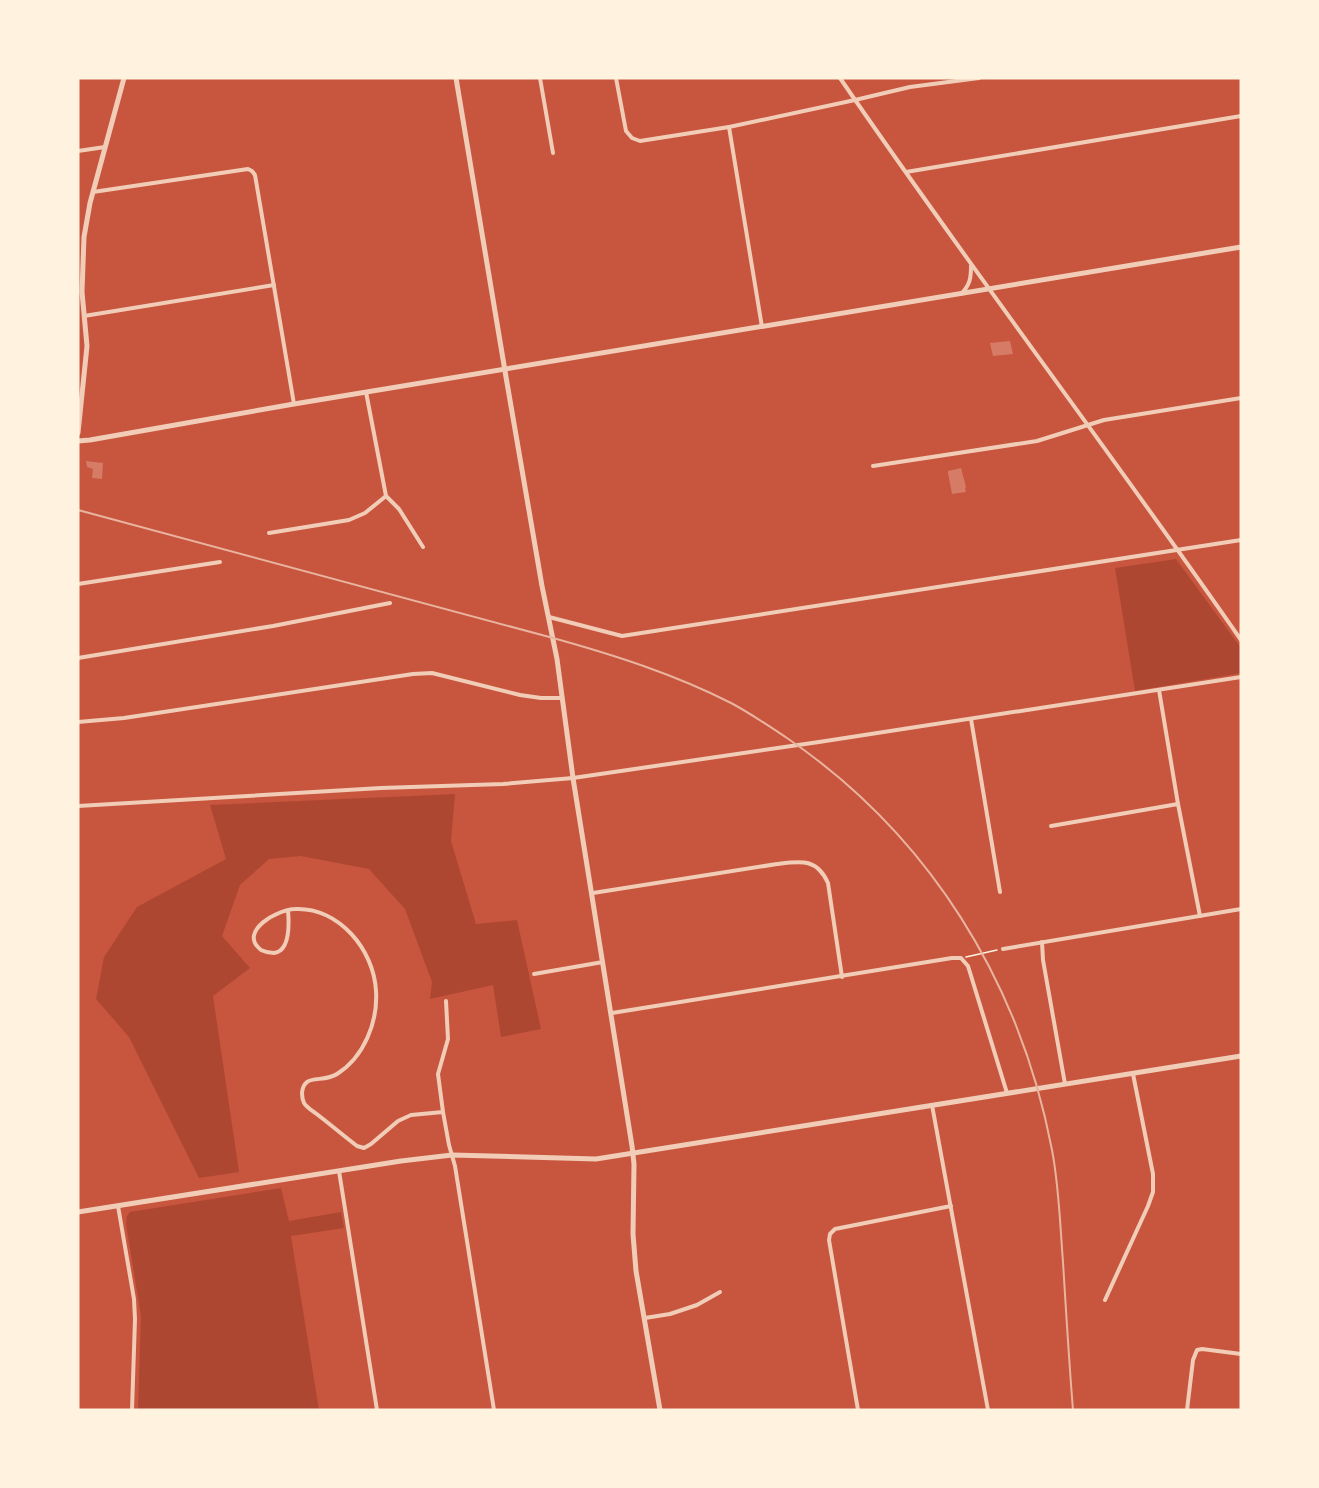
<svg xmlns="http://www.w3.org/2000/svg" width="1319" height="1488" font-family="Commissioner,sans-serif">
	<style>
		.green { fill: #ae4732 }
		.building { fill: #d67c66 }
		.lines { fill: none; stroke-linecap: round; stroke-linejoin: round }
		.path { stroke: #fff3e0; stroke-width: 1.5 }
		.minor { stroke: #f1ccb7; stroke-width: 4 }
		.tertiary { stroke: #f1ccb7; stroke-width: 5 }
		.rail { stroke: #e9b49f; stroke-width: 2 }
	</style>
	<rect width="100%" height="100%" fill="#c8553d"/>
	<g class="green">
		<path d="M 1176,559 L 1241,648 L 1241,673 L 1135,691 L 1115,568 Z"/>
		<path d="M 455,794 L 451,841 L 476,924 L 517,920 L 541,1029 L 501,1037 L 493,985 L 430,999 L 432,982 L 405,909 L 369,869 L 301,856 L 269,859 L 240,885 L 222,936 L 250,968 L 213,996 L 239,1172 L 199,1178 L 129,1037 L 96,999 L 104,957 L 137,907 L 226,859 L 210,805 Z"/>
		<path d="M 281,1188 L 289,1221 L 341,1212 L 344,1228 L 291,1236 L 319,1410 L 138,1410 L 141,1316 L 126,1224 L 127,1216 L 130,1212 Z"/>
	</g>
	<g class="building">
		<path d="M 1010,341 L 1013,354 L 993,356 L 990,343 Z"/>
		<path d="M 86,461 L 103,463 L 102,479 L 92,478 L 93,469 L 87,467 Z"/>
		<path d="M 961,468 L 966,487 L 965,488 L 966,492 L 952,494 L 948,473 L 948,471 Z"/>
	</g>
	<g class="lines">
		<path class="path" d="M 966,957 L 997,950"/>
		<g class="minor">
			<path d="M 540,78 L 553,153"/>
			<path d="M 616,78 L 626,131 L 632,138 L 640,141 L 729,127 L 855,100 L 910,87 L 979,78"/>
			<path d="M 840,78 C 970,268 1110,451 1241,640"/>
			<path d="M 729,127 L 762,327"/>
			<path d="M 78,151 L 105,147"/>
			<path d="M 906,172 L 1241,116"/>
			<path d="M 93,192 L 248,169 L 252,171 L 255,175 L 294,404"/>
			<path d="M 961,294 C 970,285 971,278 971,266"/>
			<path d="M 84,316 L 274,285"/>
			<path d="M 366,392 L 386,496 L 399,509 L 423,547"/>
			<path d="M 873,466 L 1037,441 L 1104,420 L 1241,398"/>
			<path d="M 269,533 L 349,520 L 365,513 L 386,496"/>
			<path d="M 78,584 L 220,562"/>
			<path d="M 549,617 L 622,636 L 1241,540"/>
			<path d="M 78,658 L 273,626 L 390,603"/>
			<path d="M 1159,690 L 1178,804 L 1200,916"/>
			<path d="M 971,719 L 1000,892"/>
			<path d="M 78,722 L 124,718 L 413,674 L 432,673 L 520,695 L 541,698 L 562,698"/>
			<path d="M 78,806 L 381,788 L 503,784 L 573,778 L 819,742 L 1241,677"/>
			<path d="M 1051,826 L 1178,804"/>
			<path d="M 593,893 L 777,864 C 801,861 817,858 828,883 L 842,977"/>
			<path d="M 288,910 C 289,922 291,951 274,953 C 269,953 265,952 261,950 C 237,931 279,909 295,909 C 339,907 374,950 376,991 C 378,1022 364,1057 337,1074 C 327,1081 314,1077 307,1082 C 301,1087 301,1096 304,1103 C 307,1108 313,1111 318,1115 C 331,1125 344,1136 357,1146 L 364,1148 L 371,1144 L 398,1121 L 411,1115 L 443,1112"/>
			<path d="M 1042,942 L 1043,960 L 1065,1084"/>
			<path d="M 1003,949 L 1241,909"/>
			<path d="M 534,974 L 603,962"/>
			<path d="M 446,1001 L 448,1039 L 438,1074 L 443,1112 L 449,1145 L 455,1166 L 494,1410"/>
			<path d="M 612,1013 L 952,958 L 961,958 L 968,966 L 1007,1093"/>
			<path d="M 932,1105 L 988,1410"/>
			<path d="M 339,1171 L 377,1410"/>
			<path d="M 118,1206 L 134,1299 L 135,1319 L 132,1410"/>
			<path d="M 1105,1300 L 1148,1206 L 1153,1192 L 1153,1174 L 1133,1074"/>
			<path d="M 645,1318 L 670,1314 L 697,1305 L 720,1292"/>
			<path d="M 858,1410 L 829,1240 L 830,1234 L 835,1229 L 951,1206"/>
			<path d="M 1187,1410 L 1193,1360 L 1197,1350 L 1202,1349 L 1241,1354"/>
		</g>
		<g class="tertiary">
			<path d="M 456,78 L 506,377 L 542,586 L 557,659 L 573,778 L 632,1146 L 634,1164 L 633,1234 L 636,1271 L 660,1410"/>
			<path d="M 78,433 L 87,346 L 82,292 L 84,237 L 90,203 L 124,78"/>
			<path d="M 78,441 L 90,440 L 294,404 L 1241,247"/>
			<path d="M 78,1212 L 401,1161 L 452,1155 L 596,1159 L 1241,1056"/>
		</g>
		<path class="rail" d="M 78,510 L 553,638 C 614,655 674,674 731,703 C 750,713 769,726 787,738 C 929,835 1020,982 1052,1150 C 1059,1186 1060,1224 1063,1262 C 1066,1311 1069,1361 1073,1410"/>
	</g>
	<rect width="1319" height="1488" fill="none" stroke="#fff3e0" stroke-width="159"/>
</svg>
